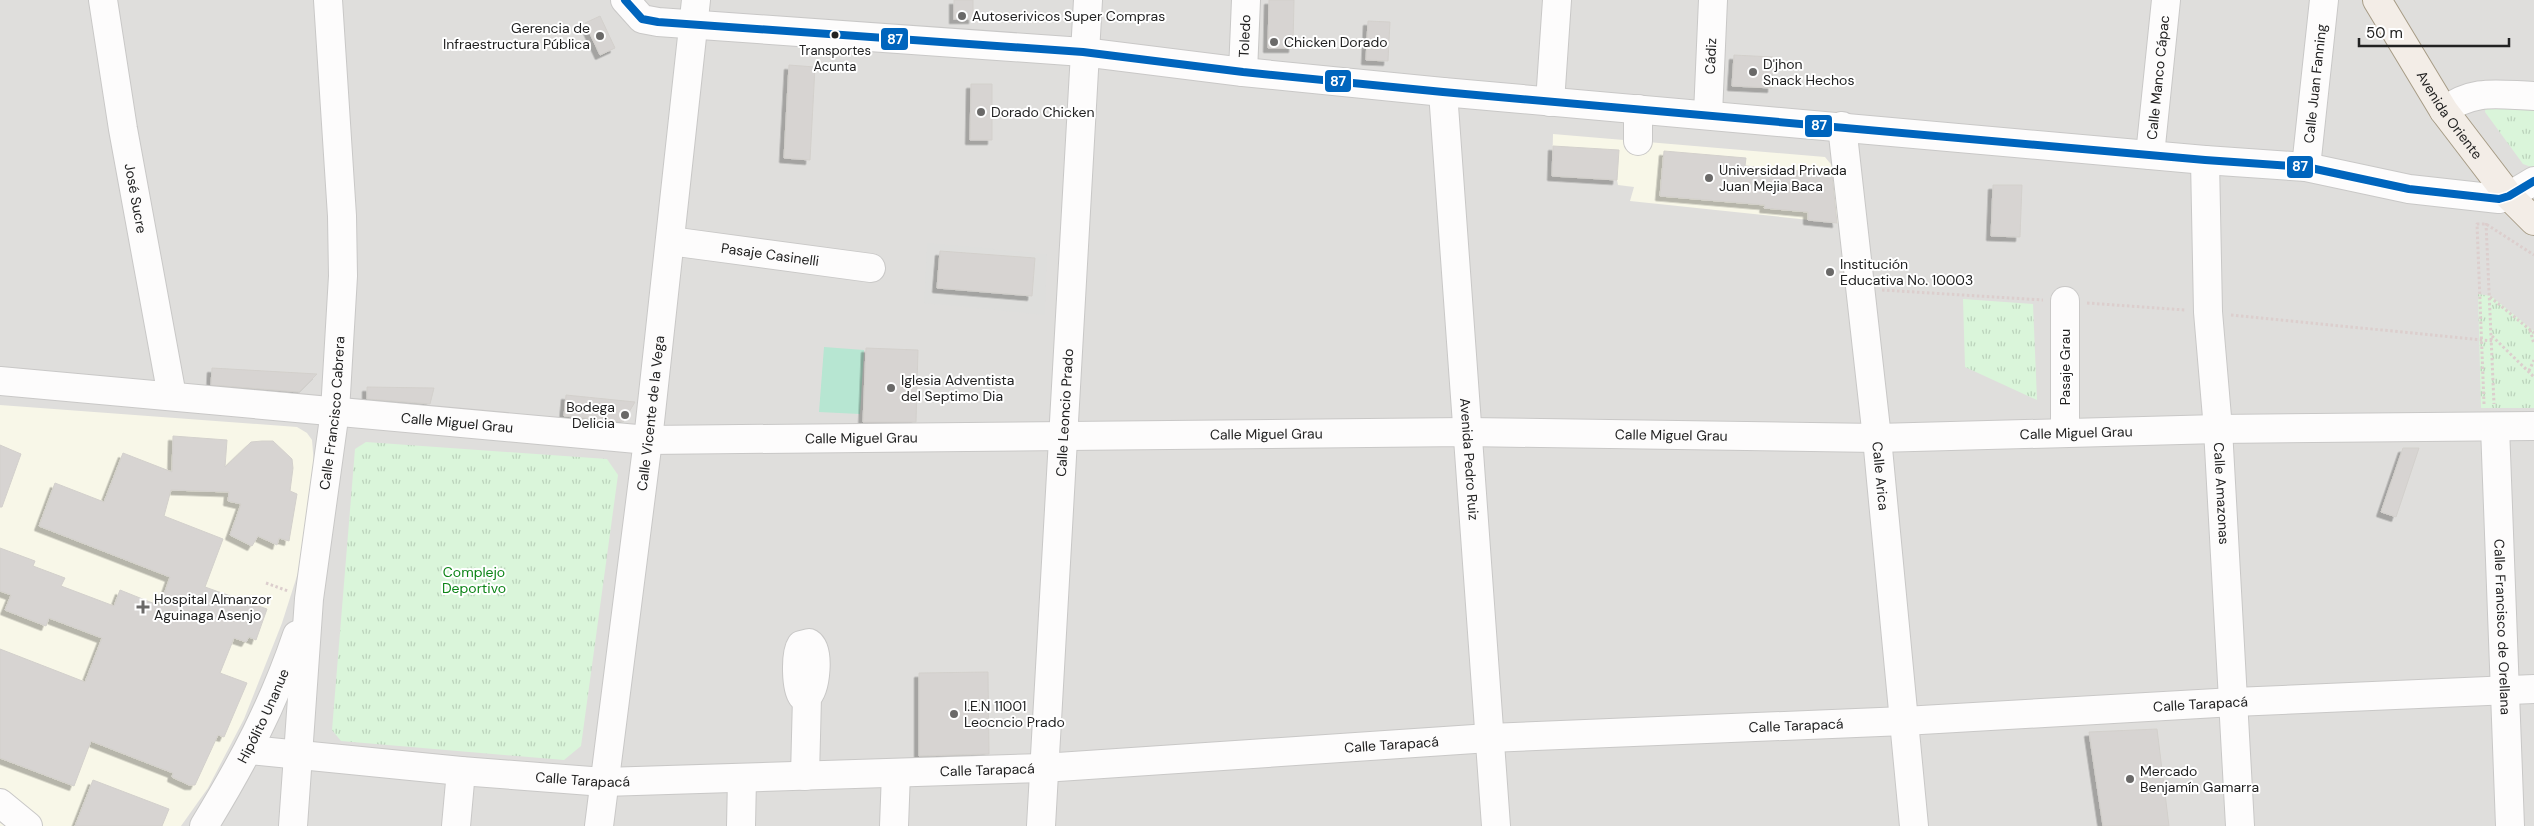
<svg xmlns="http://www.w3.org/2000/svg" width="2534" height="826" font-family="'DM Sans',sans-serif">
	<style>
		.residential { fill: #dfdedc }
		.education { fill: #f8f7e8 }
		.religious { fill: #dededc }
		.park { fill: url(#park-tufts) }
		.pitch { fill: #b7e6d2 }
		.building { fill: #d7d4d2; stroke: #d3d0cc; filter: url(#shadow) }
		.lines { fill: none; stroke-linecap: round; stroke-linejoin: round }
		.minor-casing { stroke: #c9c8c7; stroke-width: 30 }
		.major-casing { stroke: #a79c86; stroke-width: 30 }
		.path { stroke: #dccecd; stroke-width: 3; stroke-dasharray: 2.5 2.5; stroke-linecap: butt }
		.minor { stroke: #fdfcfc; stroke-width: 28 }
		.major { stroke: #f3ede7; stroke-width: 28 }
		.bus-1-casing { stroke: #fff; stroke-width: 11 }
		.bus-1 { stroke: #0065bd; stroke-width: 8 }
		.poi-dot { fill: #6a6968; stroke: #fff; stroke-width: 2 }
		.bus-dot { fill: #222; stroke: #fff; stroke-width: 2 }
		.labels { text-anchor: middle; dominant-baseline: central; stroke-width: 4; stroke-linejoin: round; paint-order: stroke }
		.bus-label { font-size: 13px; fill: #222; stroke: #fff }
		.poi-label { font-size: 14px; fill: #222; stroke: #fff; text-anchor: start }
		.street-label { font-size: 14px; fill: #222; stroke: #fff }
		.park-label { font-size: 14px; fill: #0c8416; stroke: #fff }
		.line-badge { stroke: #fff; stroke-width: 2 }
		.badge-label { font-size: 14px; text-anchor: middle; font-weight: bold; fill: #fff }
	</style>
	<defs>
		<pattern id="park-tufts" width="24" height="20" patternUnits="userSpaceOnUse" patternTransform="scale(1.25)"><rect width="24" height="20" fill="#daf5da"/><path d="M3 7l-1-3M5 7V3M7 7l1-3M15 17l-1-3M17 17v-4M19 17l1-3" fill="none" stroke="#bbd2bb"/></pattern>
		<filter id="shadow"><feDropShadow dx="-4.5" dy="4.5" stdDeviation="0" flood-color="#0004"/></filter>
	</defs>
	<rect width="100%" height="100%" fill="#f0eeeb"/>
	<rect class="residential" x="0" y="0" width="2534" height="826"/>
	<g class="education">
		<path d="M 1553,134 L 1825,157 L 1834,168 L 1838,223 L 1630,201 L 1634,187 L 1618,185 L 1617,180 L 1552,176 Z"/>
		<path d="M 0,405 L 297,427 L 307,433 L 312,440 L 314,464 L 310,535 L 282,623 L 244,719 L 208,788 L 181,826 L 0,826 Z"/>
	</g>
	<path class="religious" d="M 927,243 L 1047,254 L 1045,315 L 924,303 Z"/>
	<g class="park">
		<path d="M 2534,100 L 2534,168 L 2523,164 L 2485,112 L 2486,103 Z"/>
		<path d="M 2478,294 L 2491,296 L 2534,331 L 2534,408 L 2481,408 Z"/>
		<path d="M 1963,299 L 2033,304 L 2037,400 L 1965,367 Z"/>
		<path d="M 366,442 L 607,459 L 618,475 L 581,746 L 564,760 L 341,741 L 332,730 L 355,449 Z"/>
	</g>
	<path class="pitch" d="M 824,347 L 864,350 L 860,414 L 819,412 Z"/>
	<g class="building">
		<rect x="954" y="0" width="19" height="19"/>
		<path d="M 1269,0 L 1294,0 L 1293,48 L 1268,48 Z"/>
		<path d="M 600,16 L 615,48 L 600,55 L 585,23 Z"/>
		<path d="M 1368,21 L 1390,22 L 1388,61 L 1366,60 Z"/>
		<path d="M 1734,55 L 1773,57 L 1772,88 L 1732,86 Z"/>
		<path d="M 789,65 L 815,67 L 810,160 L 784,158 Z"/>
		<path d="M 971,84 L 992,84 L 992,140 L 970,140 Z"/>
		<path d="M 1553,146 L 1619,150 L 1617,180 L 1552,176 Z"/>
		<path d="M 1664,151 L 1746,158 L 1745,166 L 1832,174 L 1837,223 L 1808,220 L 1808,212 L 1764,208 L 1765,205 L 1660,196 Z"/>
		<path d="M 1993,185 L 2022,185 L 2020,237 L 1991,236 Z"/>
		<path d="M 940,251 L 1035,258 L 1032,296 L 937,288 Z"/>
		<path d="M 866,348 L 918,350 L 916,422 L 863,422 Z"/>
		<path d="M 212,368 L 317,374 L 299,392 L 211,385 Z"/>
		<path d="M 367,387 L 434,388 L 430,404 L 367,399 Z"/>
		<path d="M 566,395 L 635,402 L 623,422 L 594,419 L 564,416 Z"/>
		<path d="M 173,436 L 227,440 L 225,467 L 251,442 L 262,441 L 273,441 L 292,459 L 293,468 L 290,491 L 297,494 L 289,541 L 279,538 L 277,545 L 258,536 L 252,546 L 230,535 L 241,504 L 228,501 L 229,492 L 171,490 L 164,516 L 223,539 L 205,587 L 267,609 L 256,640 L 249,637 L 246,642 L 234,638 L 220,673 L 247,683 L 224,737 L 218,735 L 195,785 L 189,785 L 172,777 L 173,773 L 91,741 L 74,786 L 0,758 L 0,649 L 85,682 L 102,638 L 49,618 L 46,626 L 5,610 L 11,595 L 0,591 L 0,548 L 35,561 L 33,566 L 65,578 L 61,586 L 114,606 L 120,590 L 160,606 L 170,577 L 39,526 L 55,483 L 104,502 L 123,453 L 172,472 Z"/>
		<path d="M 0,445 L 21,454 L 2,507 L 0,507 Z"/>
		<path d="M 2403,448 L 2419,448 L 2396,517 L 2381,512 Z"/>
		<path d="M 988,672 L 989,754 L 919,756 L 919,673 Z"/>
		<path d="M 2157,729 L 2169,826 L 2103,826 L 2089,732 Z"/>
		<path d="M 93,780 L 169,809 L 162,826 L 75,826 Z"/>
	</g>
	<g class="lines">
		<defs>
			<g id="minor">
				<path id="s1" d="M 103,0 L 123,129 L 172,396"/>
				<path d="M 625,0 L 642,19 L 658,22 L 1083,52 L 1243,72 L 1443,92 L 2205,160 L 2306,167 L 2409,189 L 2499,199 L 2509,196 L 2534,181"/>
				<path id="s2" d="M 1243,72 L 1246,0"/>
				<path id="s3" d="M 1443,92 L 1496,826"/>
				<path d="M 1550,102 L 1557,0"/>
				<path d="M 2444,111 C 2474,88 2499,95 2534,96"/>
				<path id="s4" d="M 1708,114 L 1713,0"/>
				<path id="s5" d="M 1842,126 L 1877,438 L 1914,826"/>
				<path d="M 1638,141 L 1638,109"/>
				<path id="s6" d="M 2150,155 L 2166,0"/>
				<path id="s7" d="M 2205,160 L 2208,312 L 2218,429 L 2240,826"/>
				<path id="s8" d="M 2306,167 L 2324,0"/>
				<path id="s9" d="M 670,241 L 871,268"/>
				<path d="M 2065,301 L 2065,433"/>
				<path id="s10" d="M 0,381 L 648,440 L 1466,432 L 1877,438 L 2218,429 L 2534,426"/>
				<path id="s11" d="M 2495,427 L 2510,826"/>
				<path id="s12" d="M 250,750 L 461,771 L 604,782 L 1043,768 L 1489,738 L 1904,721 L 2234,702 L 2534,689"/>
				<path d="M 805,776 L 807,697 C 816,689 820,650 809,643 L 801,645 C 795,654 796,688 802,696 L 807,697"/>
				<path d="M 0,803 L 28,826"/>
				<path id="s13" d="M 204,826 C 243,762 273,706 297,635"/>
				<path id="s14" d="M 293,826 L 309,599 L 335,411 L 343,276 L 342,216 L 328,0"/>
				<path d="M 456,826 L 461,771"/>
				<path id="s15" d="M 599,826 L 648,440 L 696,0"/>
				<path d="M 741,826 L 742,778"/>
				<path d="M 894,826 L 896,773"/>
				<path id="s16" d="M 1041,826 L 1088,0"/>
			</g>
			<g id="major">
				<path id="s17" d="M 2377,0 L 2444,111 L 2509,196 L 2534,221"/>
			</g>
		</defs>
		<use href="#minor" class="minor-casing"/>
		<use href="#major" class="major-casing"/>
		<g class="path">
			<path d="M 2486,223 L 2494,404"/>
			<path d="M 1882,290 L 2043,300"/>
			<path d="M 2490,297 L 2534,333"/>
			<path d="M 2087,303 L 2185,310"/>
			<path d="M 2231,315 L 2492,341"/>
			<path d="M 2530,330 L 2534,344"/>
			<path d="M 2492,336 L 2534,377"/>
			<path d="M 2529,371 L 2534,360"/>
			<path d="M 2484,404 L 2477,224 L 2486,224 L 2534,255"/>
			<path d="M 266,583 L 288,591"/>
		</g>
		<use href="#minor" class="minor"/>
		<use href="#major" class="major"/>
		<defs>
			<path id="bus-1" d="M 625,0 L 642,19 L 658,22 L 1083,52 L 1243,72 L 1443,92 L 2205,160 L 2306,167 L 2409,189 L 2499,199 L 2509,196 L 2534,181"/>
		</defs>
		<use href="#bus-1" class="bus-1-casing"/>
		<use href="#bus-1" class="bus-1"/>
	</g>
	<g class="poi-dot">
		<circle cx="962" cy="16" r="5"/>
		<circle cx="600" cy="36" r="5"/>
		<circle cx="1274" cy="42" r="5"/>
		<circle cx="1753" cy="72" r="5"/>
		<circle cx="981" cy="112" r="5"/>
		<circle cx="1709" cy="178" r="5"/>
		<circle cx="1830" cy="272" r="5"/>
		<circle cx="891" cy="388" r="5"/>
		<circle cx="625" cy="415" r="5"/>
		<path d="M140.5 599.5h5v5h5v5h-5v5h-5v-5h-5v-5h5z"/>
		<circle cx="954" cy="714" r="5"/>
		<circle cx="2130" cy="779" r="5"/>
	</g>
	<circle class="bus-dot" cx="835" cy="35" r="4.5"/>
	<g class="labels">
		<g class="bus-label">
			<text x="835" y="50">Transportes<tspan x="835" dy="16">Acunta</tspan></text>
		</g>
		<g class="poi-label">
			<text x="972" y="16">Autoserivicos Super Compras</text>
			<text x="590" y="28" text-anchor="end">Gerencia de<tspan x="590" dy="16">Infraestructura Pública</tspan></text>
			<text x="1284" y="42">Chicken Dorado</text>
			<text x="1763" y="64">D'jhon<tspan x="1763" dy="16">Snack Hechos</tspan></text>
			<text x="991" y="112">Dorado Chicken</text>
			<text x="1719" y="170">Universidad Privada<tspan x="1719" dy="16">Juan Mejia Baca</tspan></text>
			<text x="1840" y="264">Institución<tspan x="1840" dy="16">Educativa No. 10003</tspan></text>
			<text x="901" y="380">Iglesia Adventista<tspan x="901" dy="16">del Septimo Dia</tspan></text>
			<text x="615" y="407" text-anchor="end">Bodega<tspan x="615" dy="16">Delicia</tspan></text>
			<text x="154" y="599">Hospital Almanzor<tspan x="154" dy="16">Aguinaga Asenjo</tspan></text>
			<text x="964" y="706">I.E.N 11001<tspan x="964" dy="16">Leocncio Prado</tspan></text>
			<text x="2140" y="771">Mercado<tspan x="2140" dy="16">Benjamín Gamarra</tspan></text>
		</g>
		<g class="street-label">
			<text stroke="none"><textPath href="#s2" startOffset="36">Toledo</textPath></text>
			<text stroke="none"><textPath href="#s4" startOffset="58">Cádiz</textPath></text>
			<text stroke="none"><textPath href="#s6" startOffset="78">Calle Manco Cápac</textPath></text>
			<text stroke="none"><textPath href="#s8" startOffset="84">Calle Juan Fanning</textPath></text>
			<text stroke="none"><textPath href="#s17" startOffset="136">Avenida Oriente</textPath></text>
			<text stroke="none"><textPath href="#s1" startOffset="201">José Sucre</textPath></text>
			<text stroke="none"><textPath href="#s9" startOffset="101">Pasaje Casinelli</textPath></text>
			<text transform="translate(2065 367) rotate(-90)">Pasaje Grau</text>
			<text stroke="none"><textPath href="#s15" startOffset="416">Calle Vicente de la Vega</textPath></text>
			<text stroke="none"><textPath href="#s16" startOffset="414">Calle Leoncio Prado</textPath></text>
			<text stroke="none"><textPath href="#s14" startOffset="415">Calle Francisco Cabrera</textPath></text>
			<text stroke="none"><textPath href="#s10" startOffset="459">Calle Miguel Grau</textPath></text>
			<text stroke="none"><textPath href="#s10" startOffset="2079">Calle Miguel Grau</textPath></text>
			<text stroke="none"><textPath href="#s10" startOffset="1269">Calle Miguel Grau</textPath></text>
			<text stroke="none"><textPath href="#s10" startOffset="1674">Calle Miguel Grau</textPath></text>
			<text stroke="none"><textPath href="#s10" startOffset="864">Calle Miguel Grau</textPath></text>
			<text stroke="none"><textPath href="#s3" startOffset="368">Avenida Pedro Ruiz</textPath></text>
			<text stroke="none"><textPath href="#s5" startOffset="352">Calle Arica</textPath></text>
			<text stroke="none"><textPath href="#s7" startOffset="334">Calle Amazonas</textPath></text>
			<text stroke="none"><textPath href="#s11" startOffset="200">Calle Francisco de Orellana</textPath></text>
			<text stroke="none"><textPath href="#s12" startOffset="1954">Calle Tarapacá</textPath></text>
			<text stroke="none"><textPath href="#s13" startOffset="125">Hipólito Unanue</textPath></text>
			<text stroke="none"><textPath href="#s12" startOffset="1549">Calle Tarapacá</textPath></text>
			<text stroke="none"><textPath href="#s12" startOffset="1144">Calle Tarapacá</textPath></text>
			<text stroke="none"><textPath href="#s12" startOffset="739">Calle Tarapacá</textPath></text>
			<text stroke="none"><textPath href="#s12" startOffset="334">Calle Tarapacá</textPath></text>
		</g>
		<g class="park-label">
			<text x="474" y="572">Complejo<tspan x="474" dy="16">Deportivo</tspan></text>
		</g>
	</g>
	<g class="line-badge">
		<rect x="880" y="27" width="29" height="24" rx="5" fill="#0065bd"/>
		<rect x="1324" y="69" width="28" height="24" rx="5" fill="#0065bd"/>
		<rect x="1804" y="114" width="29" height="24" rx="5" fill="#0065bd"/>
		<rect x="2286" y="155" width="28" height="24" rx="5" fill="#0065bd"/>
	</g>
	<g class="badge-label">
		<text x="895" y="44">87</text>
		<text x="1338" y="86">87</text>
		<text x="1819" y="130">87</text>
		<text x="2300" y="171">87</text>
	</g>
	<path d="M2359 38v8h150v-8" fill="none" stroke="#222222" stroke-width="2.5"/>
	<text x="2366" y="38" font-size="15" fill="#222222" stroke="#ffffff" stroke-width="4" paint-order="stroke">50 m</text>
</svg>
